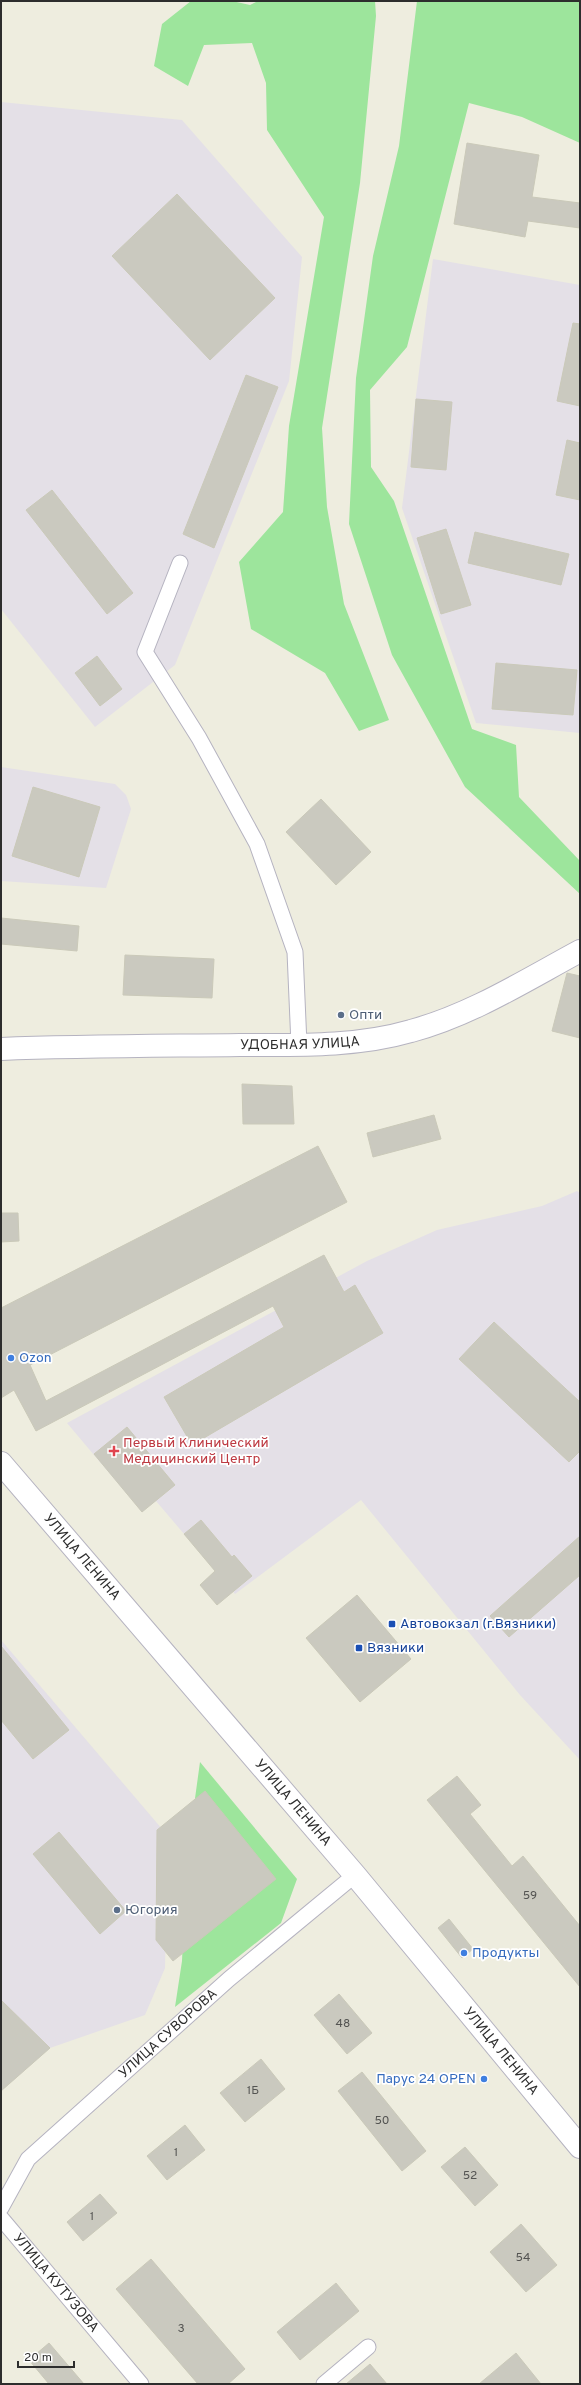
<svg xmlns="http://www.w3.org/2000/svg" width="581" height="2385" font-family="Overpass,sans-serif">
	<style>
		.industrial { fill: #e4e0e7 }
		.green { fill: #9de59c }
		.building { fill: #cac9bf; stroke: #cac9b9 }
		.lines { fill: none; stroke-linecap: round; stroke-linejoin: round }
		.minor-casing { stroke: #b5b3c0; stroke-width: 17 }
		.secondary-casing { stroke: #b5b3c0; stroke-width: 24 }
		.minor { stroke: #fff; stroke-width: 15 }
		.secondary { stroke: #fff; stroke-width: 22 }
		.service-dot { fill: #5c6f8a; stroke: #fff; stroke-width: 1.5 }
		.shop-dot { fill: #3f7fe0; stroke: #fff; stroke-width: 1.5 }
		.health-dot { fill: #e0444e; stroke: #fff; stroke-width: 1.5 }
		.transit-dot { fill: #1a4fb4; stroke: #fff; stroke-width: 1.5 }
		.labels { text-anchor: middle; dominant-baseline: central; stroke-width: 3.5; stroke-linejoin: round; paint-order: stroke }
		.number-label { font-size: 12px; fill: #545452 }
		.service-label { font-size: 14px; fill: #4e5e75; stroke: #fff; text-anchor: start }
		.street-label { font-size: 14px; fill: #2d2d2d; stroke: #fff }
		.shop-label { font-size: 14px; fill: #366cbe; stroke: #fff; text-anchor: start }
		.health-label { font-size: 14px; fill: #be3a42; stroke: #fff; text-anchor: start }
		.transit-label { font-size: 14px; fill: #164399; stroke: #fff; text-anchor: start }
	</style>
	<rect width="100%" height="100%" fill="#eeeddf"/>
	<g class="industrial">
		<path d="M 1,102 L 182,120 L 302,257 L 289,381 L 175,665 L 95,727 L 1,609 Z"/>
		<path d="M 433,259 L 580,285 L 580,733 L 476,723 L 402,508 Z"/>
		<path d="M 1,767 L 115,784 L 126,795 L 131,809 L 106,888 L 1,881 Z"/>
		<path d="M 577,1191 L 580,1193 L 580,1760 L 520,1695 L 361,1500 L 235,1594 L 156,1501 L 142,1512 L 67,1423 L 367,1261 L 437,1230 L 542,1206 Z"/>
		<path d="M 1,1640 L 168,1836 L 165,1968 L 145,2015 L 50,2048 L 1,2091 Z"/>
	</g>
	<g class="green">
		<path d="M 191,1 L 232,1 L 250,5 L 258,1 L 375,1 L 376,16 L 360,183 L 322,428 L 327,507 L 344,604 L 389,720 L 359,731 L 325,673 L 251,629 L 239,562 L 283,512 L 289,426 L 324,217 L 267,130 L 266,83 L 252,43 L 204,45 L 188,86 L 154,66 L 162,24 Z"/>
		<path d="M 417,1 L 580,1 L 580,143 L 522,117 L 469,103 L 407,347 L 370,390 L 371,467 L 394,501 L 472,729 L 516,745 L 519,797 L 580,861 L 580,894 L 465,787 L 392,655 L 349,524 L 356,378 L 373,256 L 399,146 Z"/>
		<path d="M 200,1762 L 297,1879 L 281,1923 L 175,2007 L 182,1961 L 186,1864 Z"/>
	</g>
	<g class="building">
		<path d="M 467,143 L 539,155 L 532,197 L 580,203 L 580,228 L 528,221 L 525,237 L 454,224 Z"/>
		<path d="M 177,194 L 275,298 L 210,360 L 112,256 Z"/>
		<path d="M 573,323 L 580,324 L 580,406 L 557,401 Z"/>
		<path d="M 246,375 L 278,387 L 214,548 L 183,534 Z"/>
		<path d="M 416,399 L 452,402 L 446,470 L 411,467 Z"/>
		<path d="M 567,440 L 580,443 L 580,500 L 556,495 Z"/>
		<path d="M 52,490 L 133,593 L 107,614 L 26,510 Z"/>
		<path d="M 446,529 L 471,605 L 441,614 L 417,538 Z"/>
		<path d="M 475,532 L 569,554 L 561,585 L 468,563 Z"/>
		<path d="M 97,656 L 122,689 L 100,706 L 75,673 Z"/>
		<path d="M 496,663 L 577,670 L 573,715 L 492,709 Z"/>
		<path d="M 33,787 L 100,807 L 79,877 L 12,856 Z"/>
		<path d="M 321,799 L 371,852 L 336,885 L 286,832 Z"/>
		<path d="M 1,918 L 79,926 L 77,951 L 1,944 Z"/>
		<path d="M 125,955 L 214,959 L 212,998 L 123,995 Z"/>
		<path d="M 567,973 L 580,976 L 580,1038 L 552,1031 Z"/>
		<path d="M 242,1084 L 292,1086 L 294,1124 L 243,1124 Z"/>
		<path d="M 434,1115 L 441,1139 L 373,1157 L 367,1133 Z"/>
		<path d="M 318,1146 L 347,1202 L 30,1365 L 46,1401 L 324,1255 L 344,1292 L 355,1285 L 383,1333 L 192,1445 L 164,1397 L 284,1327 L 273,1306 L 36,1431 L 14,1390 L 1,1398 L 1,1308 Z"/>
		<path d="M 1,1213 L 18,1213 L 19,1241 L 1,1242 Z"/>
		<path d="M 494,1322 L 580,1402 L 580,1451 L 569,1462 L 459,1359 Z"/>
		<path d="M 127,1427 L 175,1485 L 142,1512 L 94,1454 Z"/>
		<path d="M 201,1520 L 232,1557 L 234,1555 L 252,1576 L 217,1605 L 200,1585 L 215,1571 L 184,1534 Z"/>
		<path d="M 580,1536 L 580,1575 L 509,1637 L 490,1616 Z"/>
		<path d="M 357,1595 L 411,1659 L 360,1702 L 306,1638 Z"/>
		<path d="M 1,1646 L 69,1730 L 33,1759 L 1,1720 Z"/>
		<path d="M 457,1776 L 481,1805 L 470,1814 L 512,1866 L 523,1856 L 580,1926 L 580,1987 L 427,1800 Z"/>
		<path d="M 205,1791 L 276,1879 L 173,1961 L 156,1940 L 157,1830 Z"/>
		<path d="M 59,1832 L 126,1911 L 100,1934 L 33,1854 Z"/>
		<path d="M 449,1919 L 473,1949 L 462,1958 L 438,1928 Z"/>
		<path d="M 339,1994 L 372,2033 L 347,2054 L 314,2015 Z"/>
		<path d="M 1,2000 L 50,2048 L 1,2091 Z"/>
		<path d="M 261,2059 L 285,2089 L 245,2122 L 220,2093 Z"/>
		<path d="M 362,2072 L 426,2151 L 402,2171 L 338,2091 Z"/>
		<path d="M 185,2125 L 205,2150 L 167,2180 L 147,2156 Z"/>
		<path d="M 465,2147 L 498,2185 L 475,2206 L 441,2167 Z"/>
		<path d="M 100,2194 L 117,2213 L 83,2241 L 67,2222 Z"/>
		<path d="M 521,2224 L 557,2265 L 526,2292 L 490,2252 Z"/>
		<path d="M 151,2259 L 245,2369 L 228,2384 L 198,2384 L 116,2289 Z"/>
		<path d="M 336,2283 L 359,2311 L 300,2360 L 277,2332 Z"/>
		<path d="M 49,2343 L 84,2384 L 49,2384 L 29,2360 Z"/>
		<path d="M 516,2353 L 541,2384 L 479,2384 Z"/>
		<path d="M 370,2364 L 387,2384 L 346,2384 Z"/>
	</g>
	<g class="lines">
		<defs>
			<g id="minor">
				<path d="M 180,563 L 145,652 L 199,738 L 257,844 L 295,952 L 299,1045"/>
				<path id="s1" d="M 1,2208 L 28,2159 L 229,1979 L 355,1875"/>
				<path id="s2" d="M 1,2218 L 141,2384"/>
				<path d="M 324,2384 L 368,2347"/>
			</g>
			<g id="secondary">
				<path id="s3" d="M 1,1049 C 81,1046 160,1046 240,1045 C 297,1045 356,1047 411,1031 C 471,1015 526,980 580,951"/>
				<path id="s4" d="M 1,1463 L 355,1875 L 580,2147"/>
			</g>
		</defs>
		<use href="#minor" class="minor-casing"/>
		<use href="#secondary" class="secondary-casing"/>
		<use href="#minor" class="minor"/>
		<use href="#secondary" class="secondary"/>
	</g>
	<g class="service-dot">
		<circle cx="341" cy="1015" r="4"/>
		<circle cx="117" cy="1910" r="4"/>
	</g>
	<g class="shop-dot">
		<circle cx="11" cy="1358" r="4"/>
		<circle cx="464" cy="1953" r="4"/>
		<circle cx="484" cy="2079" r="4"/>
	</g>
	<path class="health-dot" d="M112 1445h4v4h4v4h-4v4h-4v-4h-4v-4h4z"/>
	<g class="transit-dot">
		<rect x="388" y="1620" width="8" height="8" rx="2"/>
		<rect x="355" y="1644" width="8" height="8" rx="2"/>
	</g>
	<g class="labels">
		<g class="number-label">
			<text x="530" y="1896">59</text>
			<text x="343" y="2024">48</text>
			<text x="253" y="2091">1Б</text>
			<text x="382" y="2121">50</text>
			<text x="176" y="2153">1</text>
			<text x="470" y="2176">52</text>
			<text x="92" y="2217">1</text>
			<text x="523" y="2258">54</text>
			<text x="181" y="2329">3</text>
		</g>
		<g class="service-label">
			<text x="349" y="1015">Опти</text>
			<text x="125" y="1910">Югория</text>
		</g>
		<g class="street-label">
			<text stroke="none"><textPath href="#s3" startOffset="299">УДОБНАЯ УЛИЦА</textPath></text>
			<text stroke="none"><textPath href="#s4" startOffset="124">УЛИЦА ЛЕНИНА</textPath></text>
			<text stroke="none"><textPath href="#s4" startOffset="448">УЛИЦА ЛЕНИНА</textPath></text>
			<text stroke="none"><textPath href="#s1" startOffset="244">УЛИЦА СУВОРОВА</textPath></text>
			<text stroke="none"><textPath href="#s4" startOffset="772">УЛИЦА ЛЕНИНА</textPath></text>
			<text stroke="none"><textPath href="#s2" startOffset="85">УЛИЦА КУТУЗОВА</textPath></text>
		</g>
		<g class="shop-label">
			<text x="19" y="1358">Ozon</text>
			<text x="472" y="1953">Продукты</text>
			<text x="476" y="2079" text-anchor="end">Парус 24 OPEN</text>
		</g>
		<g class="health-label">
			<text x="123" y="1443">Первый Клинический<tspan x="123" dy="16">Медицинский Центр</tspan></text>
		</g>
		<g class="transit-label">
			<text x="400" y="1624">Автовокзал (г.Вязники)</text>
			<text x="367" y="1648">Вязники</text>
		</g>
	</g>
	<rect width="581" height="2385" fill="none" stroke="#2d2d2d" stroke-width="4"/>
	<path d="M18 2361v6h56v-6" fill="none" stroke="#2d2d2d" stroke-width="2"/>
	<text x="24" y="2361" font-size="12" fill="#2d2d2d" stroke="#ffffff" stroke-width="3" paint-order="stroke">20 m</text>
</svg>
